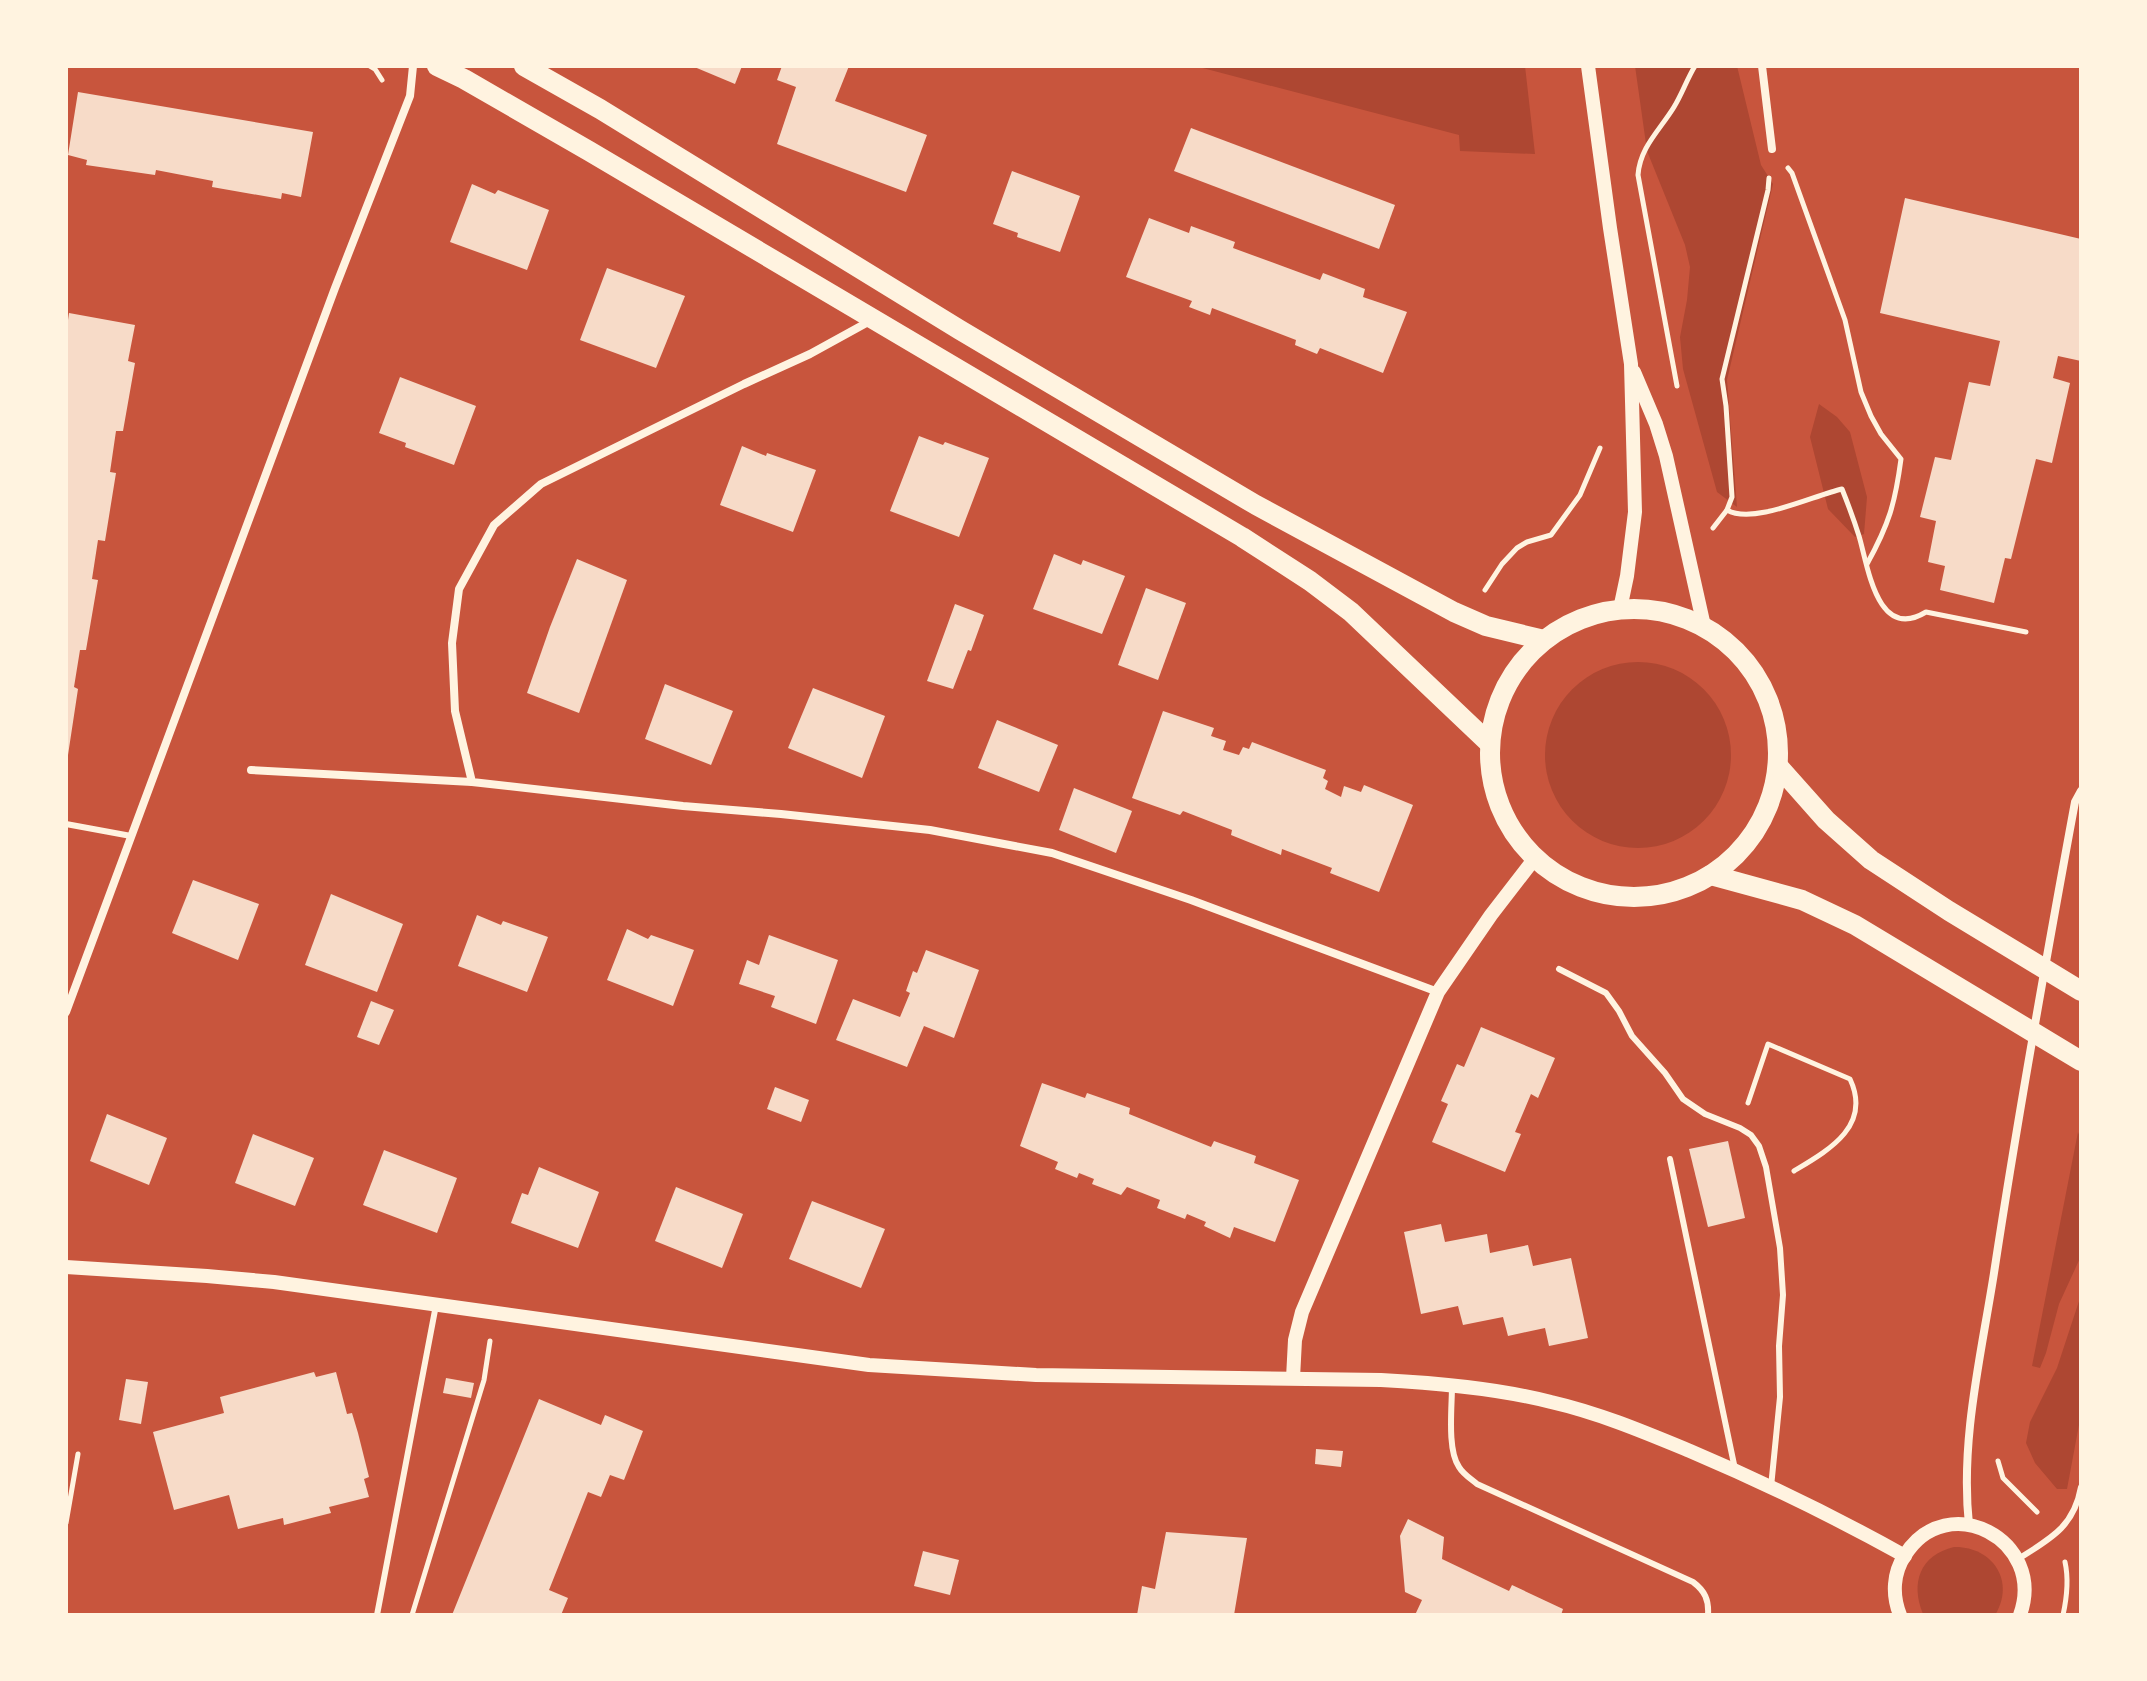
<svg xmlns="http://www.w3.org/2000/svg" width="2147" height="1681" font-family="Signika,sans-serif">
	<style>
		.green { fill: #ae4732 }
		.building { fill: #f7dbc8 }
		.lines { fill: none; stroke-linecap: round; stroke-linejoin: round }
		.path { stroke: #fff3e0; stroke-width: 5 }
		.service { stroke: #fff3e0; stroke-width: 6 }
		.minor { stroke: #fff3e0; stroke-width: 8 }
		.tertiary { stroke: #fff3e0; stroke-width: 14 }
		.primary { stroke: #fff3e0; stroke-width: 20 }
	</style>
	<rect width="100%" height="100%" fill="#c8553d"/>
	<g class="green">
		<path d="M 1195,66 L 1525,66 L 1535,154 L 1460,151 L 1459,135 Z"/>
		<path d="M 1635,66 L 1737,66 L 1761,165 L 1773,184 L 1727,380 L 1737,507 L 1717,492 L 1683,369 L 1680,337 L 1687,300 L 1690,267 L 1685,245 L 1647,151 Z"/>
		<path d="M 1819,404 L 1837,417 L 1850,432 L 1867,497 L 1864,534 L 1855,537 L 1828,509 L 1810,437 Z"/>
		<circle cx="1638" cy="755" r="93"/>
		<path d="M 2078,1132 L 2081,1140 L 2081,1256 L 2059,1304 L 2046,1353 L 2040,1368 L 2032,1366 Z"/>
		<path d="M 2081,1295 L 2081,1414 L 2067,1489 L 2057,1489 L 2035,1463 L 2026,1443 L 2030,1422 L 2057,1368 Z"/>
		<path d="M 1954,1547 C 1992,1546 2016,1581 1995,1615 L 1923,1614 C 1910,1583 1920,1555 1954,1547 Z"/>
	</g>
	<g class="building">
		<path d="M 692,66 L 742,66 L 735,84 Z"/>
		<path d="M 782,66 L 849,66 L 835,101 L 927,135 L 906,192 L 777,144 L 796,87 L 777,80 Z"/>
		<path d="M 78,92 L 313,132 L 301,197 L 282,193 L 281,199 L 212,187 L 213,181 L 156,170 L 155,175 L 86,165 L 87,160 L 68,155 Z"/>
		<path d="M 1191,128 L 1395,205 L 1379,249 L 1174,171 Z"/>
		<path d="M 1012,171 L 1080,196 L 1060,252 L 1017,237 L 1018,233 L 993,224 Z"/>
		<path d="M 472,184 L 495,194 L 498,190 L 549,210 L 527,270 L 450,242 Z"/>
		<path d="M 1905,198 L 2081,239 L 2081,361 L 2058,356 L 2053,378 L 2070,383 L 2052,463 L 2036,459 L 2011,559 L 2005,558 L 1994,603 L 1940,590 L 1945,566 L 1928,562 L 1936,521 L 1920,517 L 1935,457 L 1951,460 L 1969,382 L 1990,386 L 2000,341 L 1880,313 Z"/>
		<path d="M 1149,218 L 1189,233 L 1191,226 L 1235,242 L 1233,248 L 1320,280 L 1323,273 L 1365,289 L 1363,297 L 1407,312 L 1383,373 L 1320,348 L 1317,354 L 1295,345 L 1296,340 L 1212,308 L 1210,315 L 1189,307 L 1192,301 L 1126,277 Z"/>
		<path d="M 607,268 L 685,296 L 656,368 L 580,340 Z"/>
		<path d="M 69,313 L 135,325 L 128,361 L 135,363 L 123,431 L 116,431 L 110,472 L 116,473 L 105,541 L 98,540 L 92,579 L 98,580 L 86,650 L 80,650 L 74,687 L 78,689 L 68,755 L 66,755 L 66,334 Z"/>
		<path d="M 400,377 L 476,406 L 454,465 L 405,447 L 406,443 L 379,433 Z"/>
		<path d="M 919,436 L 943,445 L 945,442 L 989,458 L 959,537 L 890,511 Z"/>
		<path d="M 742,446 L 766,456 L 767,453 L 816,470 L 793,532 L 720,505 Z"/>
		<path d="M 1054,554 L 1081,565 L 1083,560 L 1125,576 L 1102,634 L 1033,609 Z"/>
		<path d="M 577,559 L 627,580 L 579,713 L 527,693 L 550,627 Z"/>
		<path d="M 1146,588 L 1186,603 L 1158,680 L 1118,665 Z"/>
		<path d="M 955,604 L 984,615 L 971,651 L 968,650 L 953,689 L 927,681 Z"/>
		<path d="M 665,684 L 733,711 L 711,765 L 645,739 Z"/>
		<path d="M 813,688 L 885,716 L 862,778 L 788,748 Z"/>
		<path d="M 1163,711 L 1214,728 L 1211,736 L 1226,741 L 1223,750 L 1239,755 L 1243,747 L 1249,749 L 1252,742 L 1326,770 L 1323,778 L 1328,781 L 1325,789 L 1341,797 L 1344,786 L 1361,792 L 1364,785 L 1413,805 L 1379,892 L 1330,873 L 1332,868 L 1282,849 L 1281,855 L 1231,835 L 1232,830 L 1183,811 L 1180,815 L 1132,798 Z"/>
		<path d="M 997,720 L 1058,745 L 1039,792 L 978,768 Z"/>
		<path d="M 1074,788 L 1132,811 L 1116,853 L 1059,830 Z"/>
		<path d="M 193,880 L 259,904 L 238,960 L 172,933 Z"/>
		<path d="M 331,894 L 403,924 L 377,992 L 305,965 Z"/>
		<path d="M 477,915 L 501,925 L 503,921 L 548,937 L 527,992 L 458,966 Z"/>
		<path d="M 627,929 L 648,939 L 651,935 L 694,950 L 673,1006 L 607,980 Z"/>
		<path d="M 769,935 L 838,960 L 816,1024 L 771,1007 L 775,996 L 739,984 L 747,960 L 759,965 Z"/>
		<path d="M 926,950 L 979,970 L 954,1038 L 924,1026 L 907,1067 L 836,1040 L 853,999 L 900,1017 L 910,993 L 906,991 L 913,971 L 917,973 Z"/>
		<path d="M 371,1001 L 394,1010 L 379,1045 L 357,1037 Z"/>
		<path d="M 1481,1027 L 1555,1058 L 1538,1098 L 1531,1094 L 1515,1132 L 1521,1134 L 1505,1172 L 1432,1142 L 1448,1104 L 1441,1101 L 1457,1064 L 1464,1067 Z"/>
		<path d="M 1042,1083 L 1085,1098 L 1087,1093 L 1130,1108 L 1129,1114 L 1211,1147 L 1214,1141 L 1256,1156 L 1254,1163 L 1299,1180 L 1275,1242 L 1234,1227 L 1230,1238 L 1204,1226 L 1206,1222 L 1187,1214 L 1185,1219 L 1157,1208 L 1160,1200 L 1127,1187 L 1121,1195 L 1092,1184 L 1094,1179 L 1079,1173 L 1077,1178 L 1055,1169 L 1058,1162 L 1020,1146 Z"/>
		<path d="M 775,1087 L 809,1100 L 801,1122 L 767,1109 Z"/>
		<path d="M 107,1114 L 167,1138 L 149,1185 L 90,1161 Z"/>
		<path d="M 253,1134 L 314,1158 L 295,1206 L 235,1183 Z"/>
		<path d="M 1728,1141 L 1745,1218 L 1708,1227 L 1689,1149 Z"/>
		<path d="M 384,1150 L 457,1178 L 437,1233 L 363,1205 Z"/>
		<path d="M 539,1167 L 599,1192 L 578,1248 L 511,1223 L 522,1193 L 528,1195 Z"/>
		<path d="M 676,1187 L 743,1214 L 722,1268 L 655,1241 Z"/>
		<path d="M 812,1201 L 885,1229 L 861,1288 L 789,1259 Z"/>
		<path d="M 1441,1224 L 1445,1242 L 1487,1234 L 1490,1253 L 1528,1245 L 1533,1266 L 1571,1258 L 1588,1338 L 1549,1346 L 1545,1328 L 1508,1336 L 1503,1317 L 1463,1325 L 1458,1306 L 1421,1314 L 1404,1232 Z"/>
		<path d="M 314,1372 L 316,1377 L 336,1372 L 347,1414 L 352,1413 L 358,1433 L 369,1477 L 364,1479 L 369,1497 L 329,1507 L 331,1513 L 284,1525 L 283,1518 L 238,1529 L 229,1495 L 174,1510 L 153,1432 L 224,1413 L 220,1397 Z"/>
		<path d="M 446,1378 L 474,1383 L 471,1398 L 443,1393 Z"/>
		<path d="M 126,1379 L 148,1382 L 141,1424 L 119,1420 Z"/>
		<path d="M 539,1399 L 601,1425 L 605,1415 L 643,1431 L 624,1480 L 610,1475 L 601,1497 L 588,1492 L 549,1590 L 568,1598 L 561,1615 L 452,1615 Z"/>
		<path d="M 1316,1449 L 1343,1451 L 1341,1467 L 1315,1464 Z"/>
		<path d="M 1408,1519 L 1444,1537 L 1442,1559 L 1509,1591 L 1512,1585 L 1563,1609 L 1561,1615 L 1415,1615 L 1422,1600 L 1405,1592 L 1400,1536 Z"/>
		<path d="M 1166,1532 L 1247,1538 L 1234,1615 L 1137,1615 L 1142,1586 L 1155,1589 Z"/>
		<path d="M 923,1551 L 959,1560 L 950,1595 L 914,1586 Z"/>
	</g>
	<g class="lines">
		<g class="path">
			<path d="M 370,66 L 375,69 L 382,80"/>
			<path d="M 1788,168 L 1792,173 L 1845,320 L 1861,392 L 1871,416 L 1881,434 L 1901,459 C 1895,504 1889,524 1867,564"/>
			<path d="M 1677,386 L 1638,175 C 1640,147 1660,130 1674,107 C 1682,94 1687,79 1695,66"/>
			<path d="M 1727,510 C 1753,525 1812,496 1842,489 C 1848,504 1854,520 1859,536 C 1868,566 1877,642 1926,612 L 2026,632"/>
			<path d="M 1713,528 L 1727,510 L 1732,497 L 1726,406 L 1722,379 L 1768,190 L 1769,178"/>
			<path d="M 1485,590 L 1502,564 L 1517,548 L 1527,542 L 1551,535 L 1580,495 L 1600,448"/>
			<path d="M 1748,1103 L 1768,1044 L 1850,1079 C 1872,1126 1829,1150 1794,1171"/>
			<path d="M 1998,1461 L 2003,1478 L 2037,1512"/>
			<path d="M 66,1523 L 78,1454"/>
			<path d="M 412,1615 L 484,1380 L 490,1341"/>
			<path d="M 2063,1615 C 2067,1597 2069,1580 2065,1562"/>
		</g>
		<g class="service">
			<path d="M 66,824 L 131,836"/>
			<path d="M 1559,969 L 1606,993 L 1619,1011 L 1632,1036 L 1665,1073 L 1683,1099 L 1705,1114 L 1740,1128 L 1751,1135 L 1759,1146 L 1766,1167 L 1780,1248 L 1783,1295 L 1779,1346 L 1780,1397 L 1771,1487"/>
			<path d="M 1670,1159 L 1735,1469"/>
			<path d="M 1452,1386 C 1452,1407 1447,1450 1459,1467 C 1463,1474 1471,1479 1477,1484 L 1693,1582 C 1705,1591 1709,1600 1708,1615"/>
			<path d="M 2018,1559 C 2050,1539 2074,1527 2081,1487"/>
			<path d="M 377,1615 L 436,1305"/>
		</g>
		<g class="minor">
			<path d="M 1762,66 L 1772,149"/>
			<path d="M 870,321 L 810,354 L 744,384 L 541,484 L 494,525 L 459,589 L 452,643 L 455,711 L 472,782 L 683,806 L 781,814 L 930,830 L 1052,853 L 1191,900 L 1438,992"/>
			<path d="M 251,770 L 472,782"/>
			<path d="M 66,1012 L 335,288 L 410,96 L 413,66"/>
			<path d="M 1969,1525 C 1960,1441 1981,1356 1994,1273 C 2018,1115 2046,959 2075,802 L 2081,791"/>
		</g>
		<g class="tertiary">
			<path d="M 1588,66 L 1610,228 L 1631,364 L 1635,512 L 1627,576 L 1620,609"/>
			<path d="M 1634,372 L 1656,424 L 1666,456 L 1704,626"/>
			<path d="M 66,1267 L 207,1276 L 274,1282 L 869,1365 L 1036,1375 L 1381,1380 C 1438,1383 1496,1388 1551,1402 C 1599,1413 1644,1432 1690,1451 C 1763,1482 1835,1517 1905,1556"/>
			<path d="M 1293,1378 L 1295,1340 L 1302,1312 L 1438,992 L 1491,915 L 1535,858"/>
			<path d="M 1900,1615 C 1892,1595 1893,1573 1905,1555 C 1947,1488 2047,1540 2020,1615"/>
		</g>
		<g class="primary">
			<path d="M 437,66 L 464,79 L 589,151 L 1242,537 L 1310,581 L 1351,612 L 1490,744"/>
			<path d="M 524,66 L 600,109 L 960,330 L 1256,505 L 1454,612 L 1486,626 L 1544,640"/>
			<circle cx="1634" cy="753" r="144"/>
			<path d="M 1778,766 L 1826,820 L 1871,860 L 1949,911 L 2081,991"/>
			<path d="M 1711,875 L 1802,900 L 1855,925 L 2081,1061"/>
		</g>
	</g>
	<rect width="2147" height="1681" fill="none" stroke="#fff3e0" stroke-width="136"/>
</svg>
